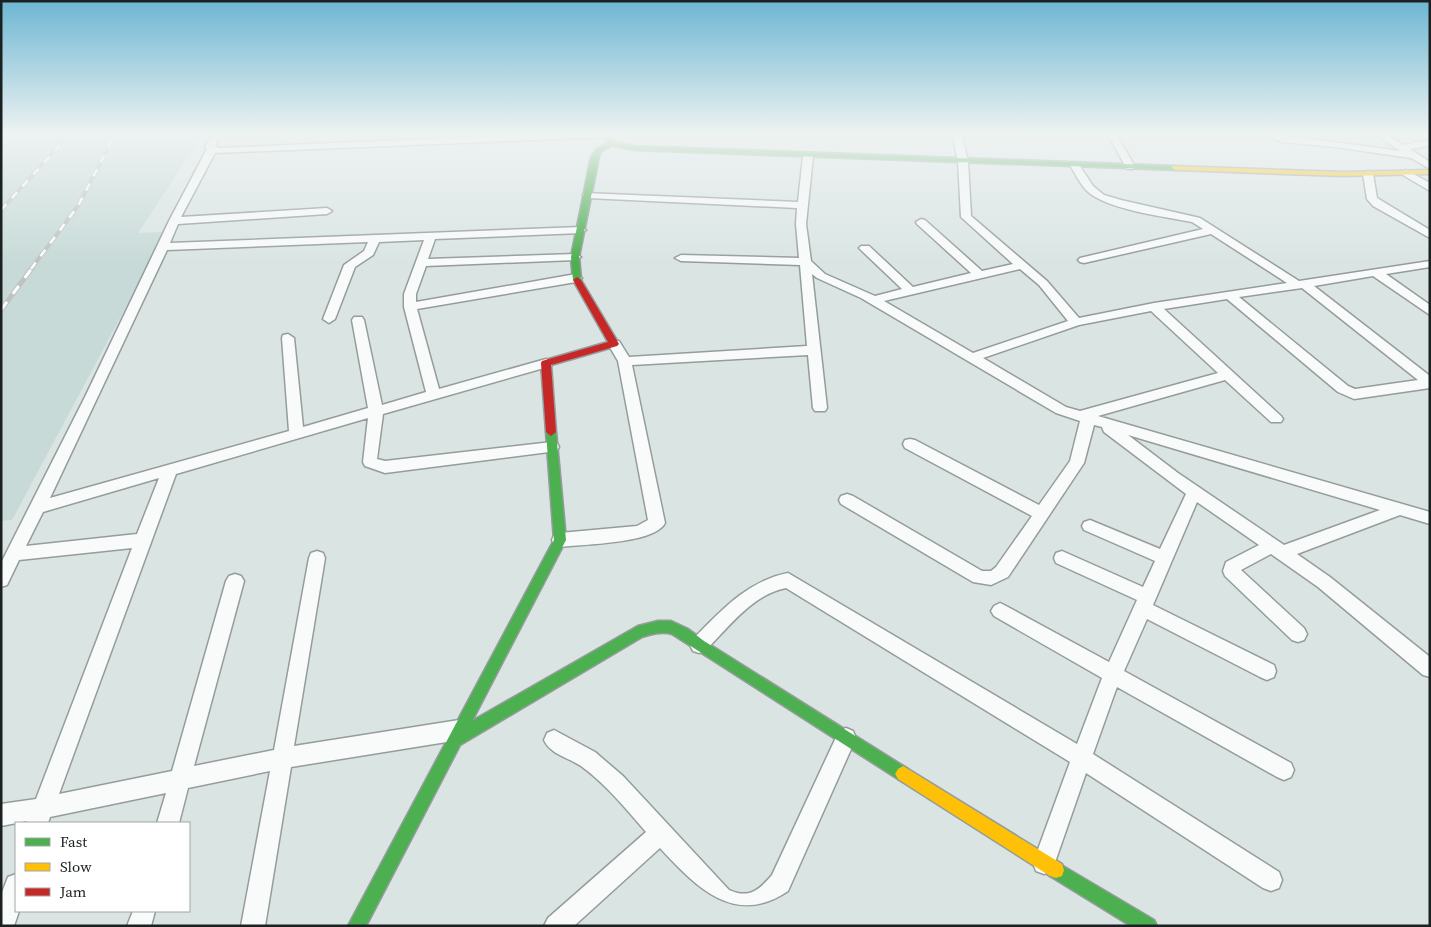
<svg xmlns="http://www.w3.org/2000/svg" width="1431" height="927" font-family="'Source Serif 4',serif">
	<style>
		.built { fill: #c7dad7 }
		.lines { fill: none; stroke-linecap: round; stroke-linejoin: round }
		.street-casing { stroke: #959c9b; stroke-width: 3 }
		.fast-casing { stroke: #959c9b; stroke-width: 3 }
		.slow-casing { stroke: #959c9b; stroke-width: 3 }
		.jam-casing { stroke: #959c9b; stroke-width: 3 }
		.street { fill: #f9fbfb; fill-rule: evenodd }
		.fast { fill: #4caf50; fill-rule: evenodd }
		.slow { fill: #ffc107; fill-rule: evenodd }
		.jam { fill: #c62828; fill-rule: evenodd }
		.rail-far1-casing { stroke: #bfc2c1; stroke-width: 4 }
		.rail-casing { stroke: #bfc2c1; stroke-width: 5 }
		.rail-far1 { stroke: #fff; stroke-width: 2.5; stroke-dasharray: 8; stroke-linecap: butt }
		.rail { stroke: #fff; stroke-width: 3; stroke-dasharray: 10; stroke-linecap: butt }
	</style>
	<rect width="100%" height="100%" fill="#dae5e3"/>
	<path class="built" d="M 8,133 L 204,133 L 138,233 L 166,232 L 12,520 L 1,521 L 1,140 Z"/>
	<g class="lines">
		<defs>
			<g id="street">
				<path d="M 212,133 L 221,133 L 215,146 L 220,148 L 558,133 L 614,134 L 609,137 L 215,153 L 181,217 L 327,208 L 332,211 L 327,214 L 178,224 L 170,243 L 581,227 L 586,230 L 581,233 L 435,239 L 428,259 L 575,254 L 581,257 L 575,260 L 426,266 L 416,294 L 416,302 L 576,274 L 582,278 L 576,282 L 417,309 L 439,389 L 546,359 L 553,363 L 551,366 L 383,414 L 377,459 L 385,461 L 552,442 L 557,443 L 559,447 L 557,451 L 385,473 L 365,466 L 363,462 L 368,418 L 176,474 L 59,794 L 172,771 L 226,581 L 229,576 L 235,574 L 241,576 L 244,581 L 194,766 L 274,750 L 309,558 L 311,553 L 317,551 L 323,553 L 325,558 L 294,746 L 459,720 L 466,723 L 469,730 L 466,737 L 459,740 L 291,767 L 265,926 L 241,926 L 270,771 L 188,788 L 179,823 L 157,823 L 166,793 L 50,817 L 48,823 L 26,823 L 27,821 L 1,826 L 1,804 L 36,799 L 132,548 L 19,560 L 7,585 L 1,587 L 1,563 L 85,397 L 169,221 L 207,149 L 205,147 ZM 424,240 L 404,294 L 404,307 L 426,392 L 382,405 L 364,320 L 362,317 L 354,317 L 352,320 L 368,408 L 303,427 L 294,338 L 288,334 L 283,335 L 282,338 L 289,431 L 50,498 L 167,250 L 368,242 L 364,251 L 344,265 L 323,319 L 329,323 L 335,319 L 355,267 L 373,255 L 379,242 ZM 159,478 L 137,534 L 26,546 L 43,512 Z"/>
				<path d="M 952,133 L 961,133 L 968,161 L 971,216 L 1047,281 L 1079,318 L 1154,303 L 1287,283 L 1211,234 L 1084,263 L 1080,262 L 1078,260 L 1080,258 L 1203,229 L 1192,222 C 1166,217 1105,209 1087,191 C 1080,184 1075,173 1070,165 L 1075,162 L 1078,163 L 1093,186 L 1104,195 L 1121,200 L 1200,218 L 1299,281 L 1430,261 L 1430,267 L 1386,274 L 1430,305 L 1430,315 L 1373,276 L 1314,286 L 1430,376 L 1430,388 L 1354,399 L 1338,392 L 1227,299 L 1164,309 L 1281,416 L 1283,419 L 1281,422 L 1271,422 L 1225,380 L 1098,416 L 1430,512 L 1430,524 L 1400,515 L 1297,554 L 1330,577 L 1430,657 L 1430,677 L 1423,675 L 1318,587 L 1271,554 L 1241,570 L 1304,628 L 1307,634 L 1304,640 L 1298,642 L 1292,640 L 1225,576 L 1223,571 L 1226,562 L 1259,545 L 1197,502 L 1153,605 L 1274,665 L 1276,671 L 1274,677 L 1267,680 L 1260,677 L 1147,619 L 1124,671 L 1291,763 L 1294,770 L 1291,777 L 1284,780 L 1277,777 L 1117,687 L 1114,695 L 1093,754 L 1279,872 L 1282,880 L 1279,888 L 1271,891 L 1263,888 L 1086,773 L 1052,871 L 1044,874 L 1036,871 L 1033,863 L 1070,762 L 786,588 C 753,594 728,628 705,651 L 699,653 L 693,651 L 690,645 L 693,639 C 721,611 747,581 788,573 L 1077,744 L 1102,678 L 994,616 L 991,611 L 994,606 L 1000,603 L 1006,606 L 1109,662 L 1137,600 L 1056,563 L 1054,558 L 1056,553 L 1062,551 L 1143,587 L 1155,561 L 1084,530 L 1082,526 L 1084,522 L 1090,520 L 1160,549 L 1186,494 L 1104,432 L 1102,427 L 1094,425 L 1084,463 L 1008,577 L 991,585 L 973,582 L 841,504 L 839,500 L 841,496 L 847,494 L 853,496 L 982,571 L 991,571 L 996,567 L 1032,516 L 905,448 L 903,444 L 905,440 L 910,439 L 915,440 L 1039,505 L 1070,461 L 1080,421 L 1056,413 L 861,298 L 817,278 L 812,274 L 827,408 L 825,411 L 815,411 L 813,408 L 808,355 L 632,365 L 665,523 C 654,544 583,544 560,547 L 554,545 L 552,540 L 554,535 L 560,533 L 637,526 L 648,520 L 618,361 L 608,344 L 609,341 L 619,341 L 629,357 L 807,346 L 800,265 L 681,261 L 675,258 L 681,255 L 799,258 L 796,224 L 797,208 L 588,198 L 583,195 L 584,193 L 798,202 L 803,156 L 808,153 L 811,154 L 813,156 L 806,224 L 811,261 L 825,274 L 875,296 L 902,289 L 861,250 L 859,248 L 861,246 L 869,246 L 913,287 L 971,273 L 917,224 L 916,222 L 921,219 L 925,220 L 982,271 L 1013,264 L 961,217 L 958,161 ZM 1020,269 L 1039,285 L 1068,321 L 973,353 L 884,301 ZM 1302,288 L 1418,380 L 1355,389 L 1348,386 L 1239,297 ZM 1151,311 L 1218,373 L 1080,411 L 1066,407 L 983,358 L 1079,325 ZM 1128,435 L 1380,510 L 1284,545 L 1178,473 Z"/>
				<path d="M 1107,133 L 1116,133 L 1135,167 L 1133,169 L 1127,169 Z"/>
				<path d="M 1258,133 C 1270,133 1280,136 1292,137 C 1328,141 1364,146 1400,151 L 1374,133 L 1385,133 L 1403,145 L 1430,140 L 1430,146 L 1410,149 L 1430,162 L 1430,169 L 1411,158 L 1335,147 L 1282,142 Z"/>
				<path d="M 1406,170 L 1430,183 L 1430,191 L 1403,175 L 1401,173 Z"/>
				<path d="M 1368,171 L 1373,174 L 1377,198 L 1430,230 L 1430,238 L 1373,206 L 1367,199 L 1363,174 Z"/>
				<path d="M 846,728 L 853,731 L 856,738 L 788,891 C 735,927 697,888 660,848 L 574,926 L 544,926 L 548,918 L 646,832 C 626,809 606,784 581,766 C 569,758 550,754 544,740 L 547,733 L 554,730 L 595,752 L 623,776 L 729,890 C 749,899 759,890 772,875 L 839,731 Z"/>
				<path d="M 16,874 L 16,911 L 19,911 L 14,926 L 1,926 L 1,895 L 8,877 Z"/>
				<path d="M 133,911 L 155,911 L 151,926 L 127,926 Z"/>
			</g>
			<g id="fast">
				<path d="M 606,133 L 613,133 L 614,142 L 635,146 L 1176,166 L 1180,168 L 1176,170 L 635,150 L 612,145 L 601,152 L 599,157 L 579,257 L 581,280 L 577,283 L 573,280 L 571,257 L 591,157 L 596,150 L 607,142 Z"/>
				<path d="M 551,428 L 556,432 L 566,540 L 472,721 L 638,626 L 658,621 L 671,621 L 688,629 L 704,641 L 908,769 L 911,774 L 908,779 L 903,782 L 898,779 L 672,634 C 662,631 652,634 642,637 L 460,745 L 366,926 L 348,926 L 554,540 L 546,432 Z"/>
				<path d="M 1056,862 L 1154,920 L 1157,926 L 1131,926 L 1050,876 L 1048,870 L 1050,864 Z"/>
			</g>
			<g id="slow">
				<path d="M 1173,166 L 1343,172 L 1430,170 L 1430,174 L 1343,176 L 1176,170 L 1172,168 Z"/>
				<path d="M 903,766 L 1062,864 L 1064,870 L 1062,876 L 1056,878 L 1050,876 L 898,779 L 895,774 L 898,769 Z"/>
			</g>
			<path id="jam" d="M 577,277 L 581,280 L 619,344 L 617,346 L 551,365 L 556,432 L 551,436 L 546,432 L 541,363 L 542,361 L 608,342 L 573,280 Z"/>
		</defs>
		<use href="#street" class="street-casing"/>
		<use href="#fast" class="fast-casing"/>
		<use href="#slow" class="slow-casing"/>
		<use href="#jam" class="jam-casing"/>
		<use href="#street" class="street"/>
		<use href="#fast" class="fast"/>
		<use href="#slow" class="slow"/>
		<use href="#jam" class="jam"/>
		<defs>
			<g id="rail-far1">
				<path d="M 1,210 L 71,133"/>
				<path d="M 31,269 L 78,206 L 116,133"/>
			</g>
			<path id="rail" d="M 1,310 L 32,268"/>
		</defs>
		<use href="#rail-far1" class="rail-far1-casing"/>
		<use href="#rail" class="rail-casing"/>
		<use href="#rail-far1" class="rail-far1"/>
		<use href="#rail" class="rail"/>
	</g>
	<linearGradient id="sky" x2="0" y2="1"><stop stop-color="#6db6d2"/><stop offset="0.51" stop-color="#eef3f2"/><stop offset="1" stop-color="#eef3f2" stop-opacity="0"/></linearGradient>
	<rect width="1431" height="263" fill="url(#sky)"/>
	<rect width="1431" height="927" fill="none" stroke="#1a2120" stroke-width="5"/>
	<rect x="15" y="822" width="175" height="90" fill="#ffffff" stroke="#a3a6a6"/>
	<rect x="25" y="838" width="25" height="8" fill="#4caf50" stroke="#a3a6a6"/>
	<text x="60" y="847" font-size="15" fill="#1a2120">Fast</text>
	<rect x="25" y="863" width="25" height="8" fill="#ffc107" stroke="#a3a6a6"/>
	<text x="60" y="872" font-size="15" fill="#1a2120">Slow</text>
	<rect x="25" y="888" width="25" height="8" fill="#c62828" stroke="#a3a6a6"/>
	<text x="60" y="897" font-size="15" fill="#1a2120">Jam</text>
</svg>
